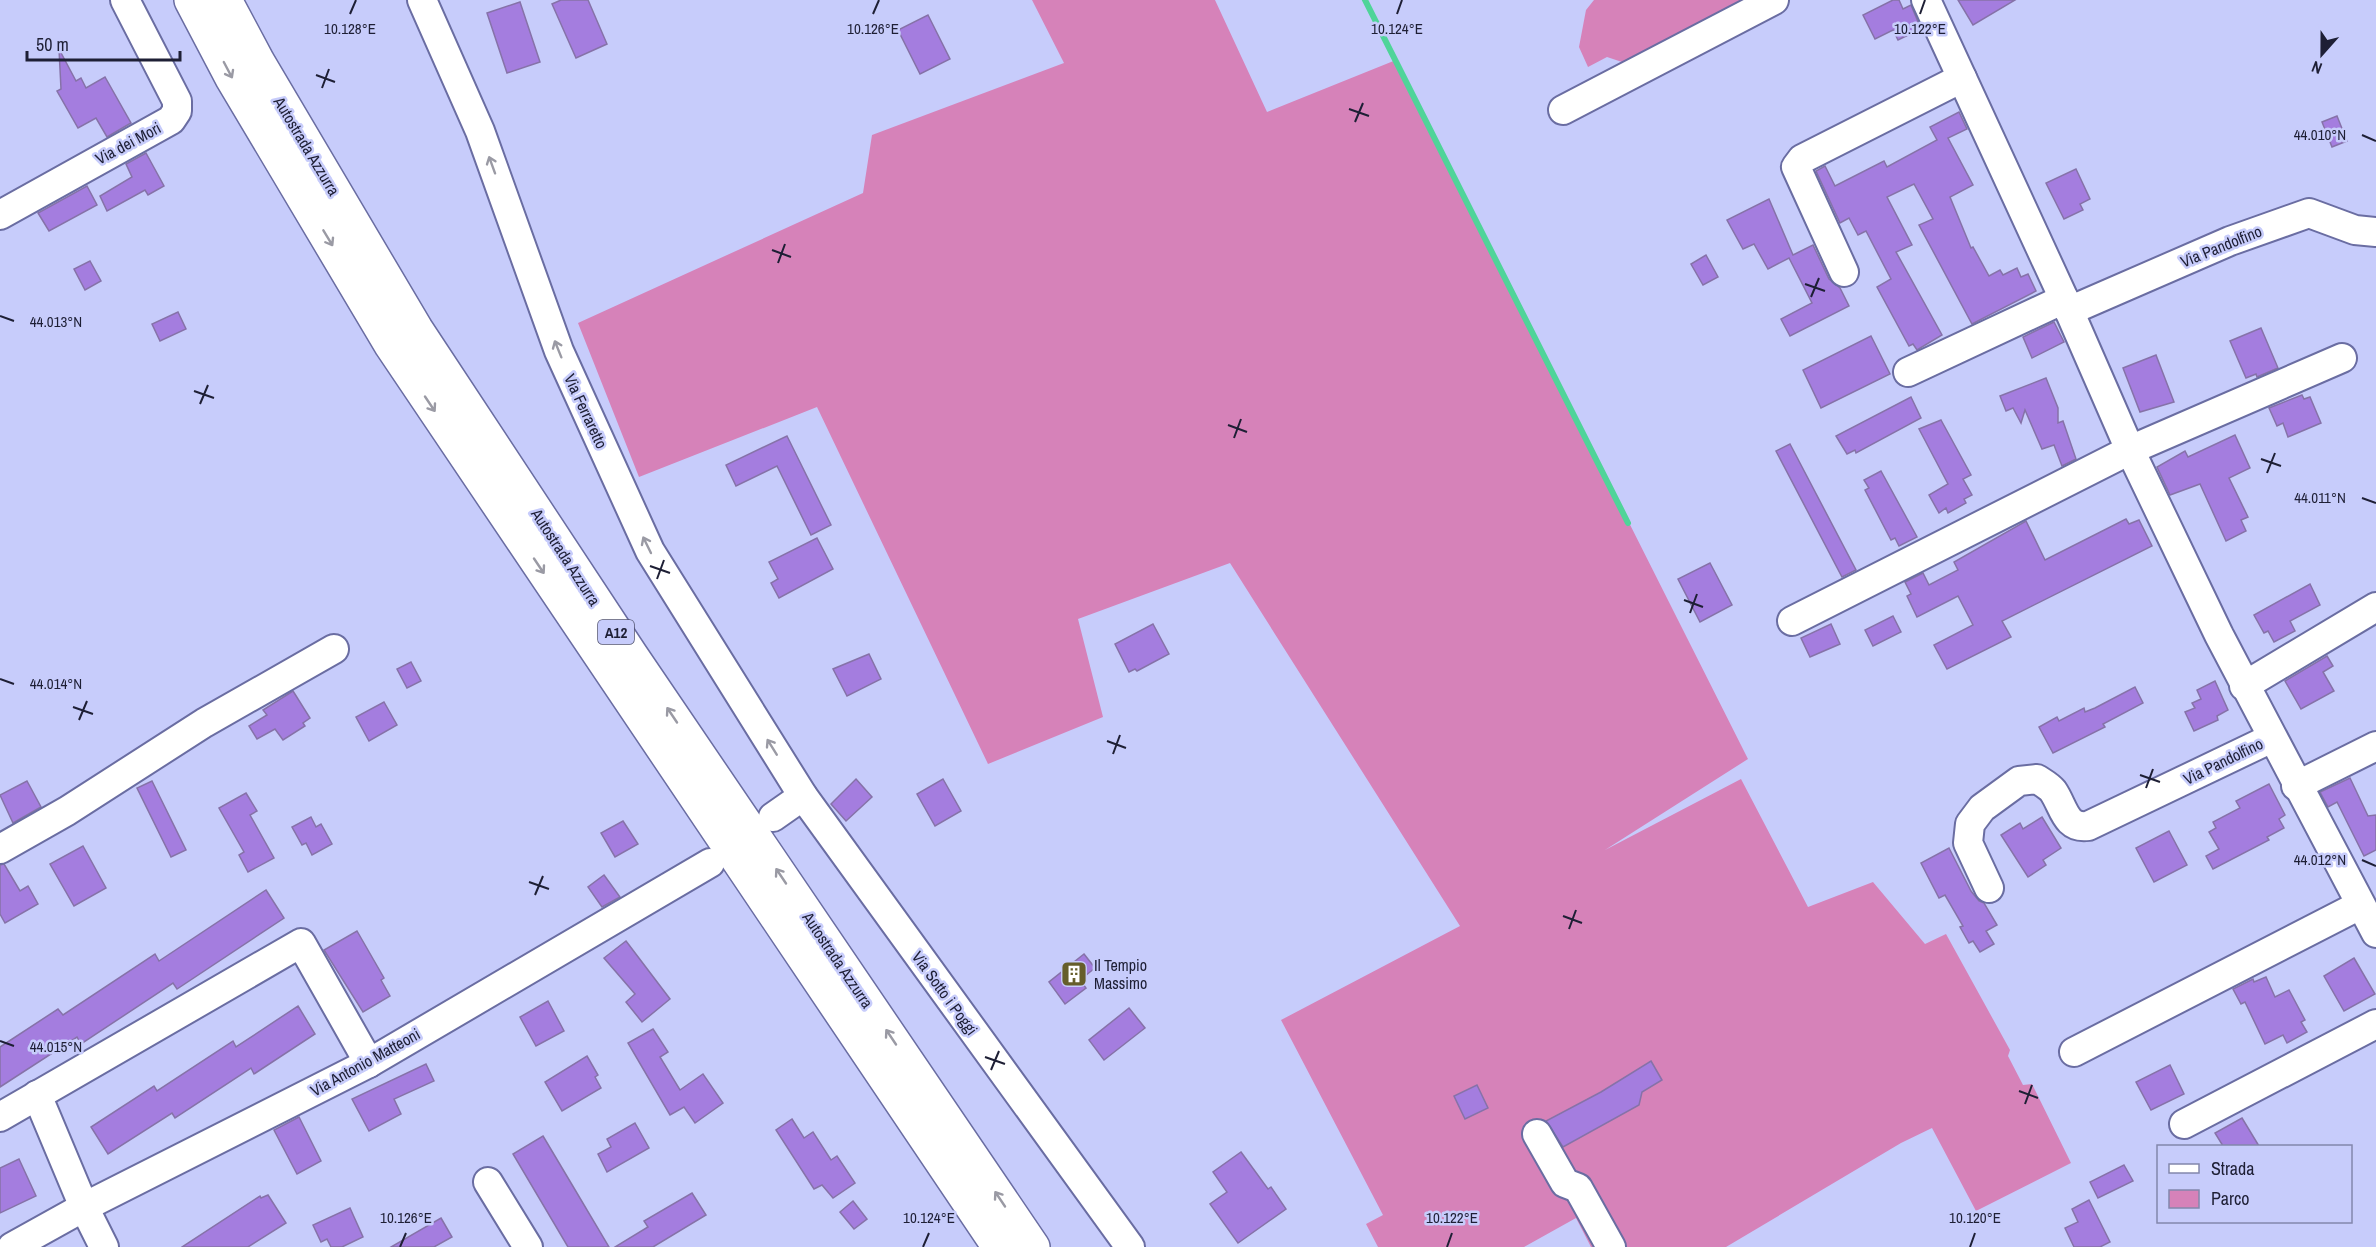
<svg xmlns="http://www.w3.org/2000/svg" width="2376" height="1247" font-family="'Archivo Narrow',sans-serif">
	<style>
		.green { fill: #d682b9 }
		.lines { fill: none; stroke-linecap: round; stroke-linejoin: round }
		.stream { stroke: #4fd499; stroke-width: 6 }
		.building { fill: #a47ddf; stroke: #8672a8; stroke-width: 1.5 }
		.minor-casing { stroke: #6a6da2; stroke-width: 32 }
		.highway-casing { stroke: #6a6da2; stroke-width: 36 }
		.minor { stroke: #fff; stroke-width: 28 }
		.highway { stroke: #fff; stroke-width: 33 }
		.oneway { stroke: #9a9aa4 }
		.ticks { fill: none; stroke: #1e1f35; stroke-width: 2 }
		.labels { text-anchor: middle; dominant-baseline: central; stroke-width: 5; stroke-linejoin: round; paint-order: stroke }
		.shield { fill: #c7ccfb; stroke: #515370; stroke-width: 1.5 }
		.shield-label { font-size: 15px; font-weight: bold; fill: #1e1f35 }
		.street-label { font-size: 16px; fill: #1e1f35; stroke: #c7ccfb }
		.poi-label { font-size: 16px; fill: #1e1f35; stroke: #c7ccfb; text-anchor: start }
		.ticks-label { font-size: 15px; text-anchor: middle; fill: #1e1f35; stroke: #c7ccfb; stroke-width: 5; stroke-linejoin: round; paint-order: stroke }
	</style>
	<rect width="100%" height="100%" fill="#c7ccfb"/>
	<g class="green">
		<path d="M 1032,0 L 1215,0 L 1267,112 L 1396,60 L 1748,759 L 1605,850 L 1741,779 L 1808,907 L 1873,882 L 1925,944 L 1946,934 L 2010,1050 L 2008,1056 L 2023,1085 L 2032,1084 L 2071,1163 L 1976,1211 L 1932,1128 L 1901,1143 L 1726,1247 L 1591,1247 L 1576,1218 L 1524,1247 L 1378,1247 L 1366,1224 L 1383,1215 L 1281,1020 L 1460,926 L 1230,563 L 1078,619 L 1103,717 L 988,764 L 817,407 L 639,477 L 578,323 L 863,193 L 872,135 L 1064,63 Z"/>
		<path d="M 1594,0 L 1755,0 L 1634,66 L 1607,57 L 1588,67 L 1579,47 L 1586,10 Z"/>
	</g>
	<g class="lines">
		<path class="stream" d="M 1365,0 L 1628,523"/>
	</g>
	<g class="building">
		<path d="M 561,0 L 588,0 L 607,44 L 576,58 L 552,4 Z"/>
		<path d="M 1893,0 L 1899,0 L 1903,9 L 1911,5 L 1921,29 L 1898,40 L 1893,30 L 1875,39 L 1863,15 Z"/>
		<path d="M 1958,0 L 2015,0 L 1973,25 Z"/>
		<path d="M 520,2 L 540,62 L 507,73 L 487,13 Z"/>
		<path d="M 928,15 L 950,59 L 920,74 L 898,30 Z"/>
		<path d="M 59,49 L 76,81 L 81,78 L 86,88 L 105,77 L 131,123 L 107,137 L 96,118 L 78,128 L 57,91 L 61,89 Z"/>
		<path d="M 1959,112 L 1967,129 L 1948,138 L 1973,185 L 1950,197 L 1971,248 L 1973,247 L 1989,276 L 2000,270 L 2003,275 L 2017,268 L 2021,277 L 2028,274 L 2036,291 L 1972,324 L 1919,225 L 1933,219 L 1914,184 L 1887,197 L 1912,245 L 1896,252 L 1942,335 L 1917,350 L 1913,344 L 1909,346 L 1877,287 L 1891,279 L 1866,231 L 1858,235 L 1849,218 L 1840,223 L 1816,171 L 1825,166 L 1835,186 L 1884,161 L 1887,167 L 1937,140 L 1930,127 Z"/>
		<path d="M 2337,116 L 2347,141 L 2332,147 L 2322,122 Z"/>
		<path d="M 146,153 L 164,186 L 148,195 L 145,190 L 107,211 L 100,196 L 132,177 L 126,164 Z"/>
		<path d="M 2076,169 L 2090,199 L 2080,204 L 2083,210 L 2064,219 L 2046,183 Z"/>
		<path d="M 87,186 L 97,205 L 49,231 L 38,213 Z"/>
		<path d="M 1769,199 L 1793,255 L 1813,245 L 1829,279 L 1840,288 L 1849,306 L 1790,336 L 1781,319 L 1812,303 L 1789,258 L 1768,269 L 1754,244 L 1743,249 L 1727,220 Z"/>
		<path d="M 1706,255 L 1718,277 L 1703,285 L 1691,264 Z"/>
		<path d="M 90,261 L 101,281 L 85,290 L 74,269 Z"/>
		<path d="M 178,312 L 186,329 L 160,341 L 152,324 Z"/>
		<path d="M 2054,322 L 2064,342 L 2032,358 L 2023,337 Z"/>
		<path d="M 2261,328 L 2278,368 L 2257,377 L 2256,374 L 2246,378 L 2230,341 Z"/>
		<path d="M 1871,336 L 1890,374 L 1821,408 L 1803,370 Z"/>
		<path d="M 2156,355 L 2174,402 L 2140,412 L 2123,368 Z"/>
		<path d="M 2046,378 L 2058,408 L 2058,423 L 2063,421 L 2076,459 L 2062,466 L 2054,445 L 2042,449 L 2025,410 L 2021,423 L 2013,408 L 2006,411 L 2000,396 Z"/>
		<path d="M 2302,395 L 2304,399 L 2310,397 L 2321,423 L 2288,437 L 2283,423 L 2277,426 L 2269,408 Z"/>
		<path d="M 1911,397 L 1921,418 L 1856,453 L 1855,450 L 1847,454 L 1836,436 Z"/>
		<path d="M 1941,420 L 1971,475 L 1963,479 L 1972,495 L 1964,499 L 1966,503 L 1948,513 L 1946,508 L 1939,513 L 1929,495 L 1948,484 L 1919,429 Z"/>
		<path d="M 2235,435 L 2250,468 L 2229,478 L 2248,517 L 2241,520 L 2246,531 L 2226,541 L 2200,484 L 2170,495 L 2157,467 L 2185,451 L 2188,457 Z"/>
		<path d="M 787,436 L 831,525 L 811,535 L 777,466 L 736,486 L 726,465 Z"/>
		<path d="M 1790,444 L 1856,570 L 1842,577 L 1776,451 Z"/>
		<path d="M 1881,471 L 1917,537 L 1899,546 L 1895,538 L 1891,540 L 1865,490 L 1869,488 L 1864,480 Z"/>
		<path d="M 2126,519 L 2129,524 L 2139,520 L 2152,546 L 2002,621 L 2011,637 L 1947,669 L 1934,645 L 1973,625 L 1958,596 L 1917,617 L 1907,596 L 1911,594 L 1905,582 L 1923,573 L 1929,585 L 1958,570 L 1954,562 L 2026,521 L 2045,560 Z"/>
		<path d="M 817,538 L 833,569 L 779,598 L 771,583 L 778,579 L 769,562 Z"/>
		<path d="M 1710,563 L 1732,605 L 1700,622 L 1678,579 Z"/>
		<path d="M 2310,584 L 2320,605 L 2290,621 L 2295,631 L 2274,642 L 2268,631 L 2264,633 L 2254,615 Z"/>
		<path d="M 1893,616 L 1901,632 L 1873,646 L 1865,630 Z"/>
		<path d="M 1153,624 L 1169,654 L 1137,671 L 1135,669 L 1129,672 L 1115,644 Z"/>
		<path d="M 1831,624 L 1840,644 L 1810,657 L 1801,638 Z"/>
		<path d="M 869,654 L 881,679 L 847,696 L 833,669 Z"/>
		<path d="M 2327,656 L 2333,666 L 2323,672 L 2334,691 L 2301,709 L 2285,681 Z"/>
		<path d="M 411,662 L 421,681 L 407,688 L 397,669 Z"/>
		<path d="M 2215,681 L 2228,710 L 2217,716 L 2218,720 L 2194,731 L 2185,712 L 2195,708 L 2192,703 L 2201,699 L 2197,690 Z"/>
		<path d="M 2135,687 L 2143,703 L 2103,724 L 2105,727 L 2053,753 L 2039,727 L 2057,717 L 2059,721 L 2084,708 L 2085,712 L 2095,708 Z"/>
		<path d="M 293,691 L 310,718 L 303,723 L 305,726 L 283,740 L 275,729 L 257,739 L 249,726 L 267,715 L 263,710 Z"/>
		<path d="M 384,702 L 397,725 L 369,741 L 356,717 Z"/>
		<path d="M 2350,778 L 2368,816 L 2376,815 L 2376,850 L 2364,856 L 2337,802 L 2328,807 L 2320,792 Z"/>
		<path d="M 856,779 L 872,797 L 846,821 L 831,804 Z"/>
		<path d="M 943,779 L 961,811 L 935,826 L 917,794 Z"/>
		<path d="M 27,781 L 41,807 L 13,823 L 0,795 Z"/>
		<path d="M 152,781 L 186,850 L 171,857 L 137,788 Z"/>
		<path d="M 2269,784 L 2285,815 L 2279,819 L 2284,828 L 2267,837 L 2269,840 L 2213,869 L 2206,856 L 2219,849 L 2209,832 L 2216,828 L 2213,822 L 2240,808 L 2236,801 Z"/>
		<path d="M 246,793 L 257,811 L 250,815 L 274,858 L 248,872 L 239,855 L 244,852 L 219,808 Z"/>
		<path d="M 311,817 L 316,827 L 321,824 L 332,844 L 312,855 L 306,843 L 302,845 L 292,827 Z"/>
		<path d="M 2042,817 L 2061,848 L 2043,860 L 2046,865 L 2028,877 L 2001,835 L 2020,823 L 2023,829 Z"/>
		<path d="M 623,821 L 638,844 L 615,857 L 601,833 Z"/>
		<path d="M 2169,831 L 2187,865 L 2154,882 L 2136,848 Z"/>
		<path d="M 83,846 L 106,888 L 74,906 L 50,864 Z"/>
		<path d="M 1949,848 L 1971,891 L 1979,901 L 1984,903 L 1997,925 L 1986,931 L 1994,944 L 1980,952 L 1973,941 L 1969,943 L 1960,927 L 1963,926 L 1945,895 L 1939,898 L 1921,863 Z"/>
		<path d="M 4,864 L 20,891 L 28,886 L 38,904 L 5,923 L 0,914 L 0,865 Z"/>
		<path d="M 604,875 L 620,897 L 602,907 L 588,887 Z"/>
		<path d="M 266,890 L 284,918 L 177,989 L 173,983 L 81,1044 L 77,1037 L 0,1087 L 0,1047 L 58,1009 L 63,1015 L 155,954 L 159,961 Z"/>
		<path d="M 357,931 L 384,978 L 381,980 L 390,996 L 363,1012 L 324,950 Z"/>
		<path d="M 626,941 L 670,999 L 642,1022 L 626,1002 L 635,994 L 604,958 Z"/>
		<path d="M 1084,954 L 1095,968 L 1080,980 L 1086,988 L 1065,1004 L 1049,982 Z"/>
		<path d="M 2354,958 L 2375,994 L 2344,1011 L 2324,976 Z"/>
		<path d="M 2266,977 L 2275,997 L 2289,990 L 2305,1020 L 2301,1022 L 2307,1032 L 2287,1043 L 2283,1035 L 2265,1044 L 2245,1002 L 2241,1004 L 2233,989 L 2253,979 L 2254,982 Z"/>
		<path d="M 548,1001 L 564,1031 L 536,1046 L 520,1017 Z"/>
		<path d="M 298,1006 L 315,1034 L 254,1074 L 251,1068 L 175,1118 L 172,1113 L 108,1154 L 91,1127 L 154,1086 L 157,1091 L 233,1041 L 236,1047 Z"/>
		<path d="M 1129,1008 L 1145,1028 L 1104,1060 L 1089,1040 Z"/>
		<path d="M 653,1029 L 668,1052 L 660,1057 L 680,1090 L 703,1074 L 723,1103 L 695,1123 L 684,1107 L 670,1115 L 628,1043 Z"/>
		<path d="M 587,1056 L 598,1075 L 595,1077 L 601,1088 L 562,1111 L 545,1082 Z"/>
		<path d="M 1651,1061 L 1662,1080 L 1642,1092 L 1639,1105 L 1563,1147 L 1546,1121 L 1601,1092 Z"/>
		<path d="M 426,1064 L 434,1081 L 394,1099 L 401,1114 L 369,1131 L 352,1099 Z"/>
		<path d="M 2170,1065 L 2184,1094 L 2151,1110 L 2136,1082 Z"/>
		<path d="M 1477,1085 L 1488,1108 L 1465,1119 L 1454,1096 Z"/>
		<path d="M 299,1117 L 321,1161 L 297,1174 L 274,1130 Z"/>
		<path d="M 2242,1118 L 2259,1146 L 2223,1146 L 2215,1133 Z"/>
		<path d="M 792,1119 L 804,1138 L 813,1132 L 831,1160 L 837,1156 L 855,1183 L 833,1198 L 822,1185 L 814,1189 L 776,1130 Z"/>
		<path d="M 635,1123 L 649,1148 L 607,1172 L 598,1154 L 611,1147 L 607,1139 Z"/>
		<path d="M 543,1136 L 571,1183 L 609,1247 L 568,1247 L 513,1154 Z"/>
		<path d="M 1241,1152 L 1268,1189 L 1271,1187 L 1286,1209 L 1238,1243 L 1210,1204 L 1227,1192 L 1213,1172 Z"/>
		<path d="M 19,1159 L 36,1196 L 0,1213 L 0,1168 Z"/>
		<path d="M 2124,1165 L 2133,1181 L 2098,1198 L 2090,1182 Z"/>
		<path d="M 692,1193 L 706,1215 L 653,1247 L 615,1247 L 648,1227 L 644,1221 Z"/>
		<path d="M 268,1195 L 286,1223 L 248,1247 L 182,1247 L 260,1196 L 261,1198 Z"/>
		<path d="M 2089,1200 L 2110,1242 L 2100,1247 L 2074,1247 L 2065,1228 L 2078,1222 L 2072,1209 Z"/>
		<path d="M 853,1201 L 867,1219 L 854,1229 L 840,1212 Z"/>
		<path d="M 350,1208 L 363,1237 L 342,1247 L 331,1247 L 327,1239 L 321,1242 L 313,1225 Z"/>
		<path d="M 441,1218 L 452,1237 L 434,1247 L 391,1247 Z"/>
	</g>
	<g class="lines">
		<defs>
			<g id="minor">
				<path d="M 422,0 L 480,131 L 559,351 L 650,551 L 803,796 L 1130,1247"/>
				<path d="M 1926,0 L 2064,299 L 2130,450 L 2219,635 L 2376,933"/>
				<path d="M 1563,110 L 1774,0"/>
				<path d="M 0,215 L 171,120 L 177,111 L 177,101 L 125,0"/>
				<path d="M 1844,272 L 1796,167 L 1802,159 L 1962,78"/>
				<path d="M 2069,311 L 2230,241 L 2309,213 L 2355,230 L 2376,232"/>
				<path d="M 1908,372 L 2064,299"/>
				<path d="M 1792,621 L 2130,450 L 2342,358"/>
				<path d="M 2244,686 L 2376,607"/>
				<path d="M 2296,786 L 2376,746"/>
				<path d="M 773,817 L 803,796"/>
				<path d="M 0,849 L 67,811 L 204,723 L 334,649"/>
				<path d="M 1989,888 L 1968,843 L 1970,824 L 1982,808 L 2019,781 L 2037,779 C 2043,783 2049,786 2053,791 C 2064,807 2065,829 2088,826 L 2272,738"/>
				<path d="M 2074,1052 L 2360,905"/>
				<path d="M 37,1095 L 84,1207 L 104,1247"/>
				<path d="M 0,1117 L 301,943 L 369,1063"/>
				<path d="M 2184,1124 L 2376,1024"/>
				<path d="M 1537,1134 L 1565,1183 L 1578,1188 L 1611,1247"/>
				<path d="M 488,1182 L 528,1247"/>
				<path d="M 12,1247 L 84,1207 L 369,1063 L 710,863"/>
			</g>
			<g id="highway">
				<path d="M 191,0 L 232,78 L 391,345 L 999,1247"/>
				<path d="M 225,0 L 258,62 L 416,329 L 631,655 L 1033,1247"/>
			</g>
		</defs>
		<use href="#minor" class="minor-casing"/>
		<use href="#highway" class="highway-casing"/>
		<use href="#minor" class="minor"/>
		<use href="#highway" class="highway"/>
	</g>
	<defs><path id="oneway-shaft" d="M-6 0H5M1.5-3L5.5 0L1.5 3" fill="none" stroke-width="1.6" stroke-linecap="round" stroke-linejoin="round" transform="scale(1.5)"/></defs>
	<g class="oneway">
		<use href="#oneway-shaft" transform="translate(228 70) rotate(62)"/>
		<use href="#oneway-shaft" transform="translate(492 165) rotate(-110)"/>
		<use href="#oneway-shaft" transform="translate(328 238) rotate(59)"/>
		<use href="#oneway-shaft" transform="translate(558 349) rotate(-112)"/>
		<use href="#oneway-shaft" transform="translate(430 404) rotate(56)"/>
		<use href="#oneway-shaft" transform="translate(647 545) rotate(-116)"/>
		<use href="#oneway-shaft" transform="translate(539 566) rotate(56)"/>
		<use href="#oneway-shaft" transform="translate(672 715) rotate(-124)"/>
		<use href="#oneway-shaft" transform="translate(772 747) rotate(-122)"/>
		<use href="#oneway-shaft" transform="translate(781 876) rotate(-124)"/>
		<use href="#oneway-shaft" transform="translate(891 1037) rotate(-124)"/>
		<use href="#oneway-shaft" transform="translate(1000 1199) rotate(-124)"/>
	</g>
	<path class="ticks" d="M 350,14 L 356,0M 873,14 L 879,0M 1397,14 L 1402,0M 1920,14 L 1925,0M 316,75 L 335,82M 322,88 L 329,69M 1349,109 L 1369,116M 1355,122 L 1363,103M 2362,135 L 2376,141M 772,250 L 791,257M 778,263 L 785,244M 1805,284 L 1825,291M 1811,297 L 1819,278M 0,316 L 14,321M 194,391 L 214,398M 200,404 L 208,385M 1228,425 L 1247,432M 1234,438 L 1241,419M 2261,459 L 2281,466M 2267,473 L 2275,453M 2362,498 L 2376,503M 650,566 L 670,573M 657,579 L 664,560M 1684,600 L 1703,607M 1690,613 L 1697,594M 0,679 L 14,684M 73,707 L 93,714M 79,720 L 87,701M 1107,741 L 1126,748M 1113,754 L 1120,735M 2140,775 L 2160,782M 2146,788 L 2153,769M 2362,860 L 2376,866M 529,882 L 549,889M 535,895 L 543,876M 1563,916 L 1582,923M 1569,929 L 1576,910M 0,1041 L 14,1046M 985,1057 L 1005,1064M 991,1070 L 999,1051M 2019,1091 L 2038,1098M 2025,1104 L 2032,1085M 400,1247 L 406,1233M 923,1247 L 929,1233M 1447,1247 L 1452,1233M 1970,1247 L 1975,1233"/>
	<defs>
		<symbol id="building-square" viewBox="-11 -11 22 22"><rect x="-9" y="-9" width="18" height="18" rx="4" fill="#665e2b" stroke="#c7ccfb"/><path d="M-4-6H4V6H1V3H-1V6H-4ZM-2.5-4.3h1.7v1.8h-1.7ZM.8-4.3h1.7v1.8H.8ZM-2.5-1h1.7V.8h-1.7ZM.8-1h1.7V.8H.8Z" fill="#fff"/></symbol>
	</defs>
	<g fill-rule="evenodd">
		<use href="#building-square" x="1059" y="959" width="30" height="30"/>
	</g>
	<g class="labels">
		<rect class="shield" x="598" y="620" width="36" height="24" rx="4.5"/>
		<g class="shield-label">
			<text x="616" y="632">A12</text>
		</g>
		<g class="street-label">
			<text transform="translate(128 143) rotate(-28)">Via dei Mori</text>
			<text transform="translate(307 146) rotate(59)">Autostrada Azzurra</text>
			<text transform="translate(2221 246) rotate(-22)">Via Pandolfino</text>
			<text transform="translate(586 411) rotate(65)">Via Ferraretto</text>
			<text transform="translate(566 557) rotate(57)">Autostrada Azzurra</text>
			<text transform="translate(2223 761) rotate(-26)">Via Pandolfino</text>
			<text transform="translate(838 960) rotate(56)">Autostrada Azzurra</text>
			<text transform="translate(945 993) rotate(54)">Via Sotto i Poggi</text>
			<text transform="translate(365 1062) rotate(-29)">Via Antonio Matteoni</text>
		</g>
		<g class="poi-label">
			<text x="1094" y="965">Il Tempio<tspan x="1094" dy="18">Massimo</tspan></text>
		</g>
	</g>
	<g class="ticks-label">
		<text x="350" y="34">10.128°E</text>
		<text x="873" y="34">10.126°E</text>
		<text x="1397" y="34">10.124°E</text>
		<text x="1920" y="34">10.122°E</text>
		<text x="2320" y="140">44.010°N</text>
		<text x="56" y="327">44.013°N</text>
		<text x="2320" y="503">44.011°N</text>
		<text x="56" y="689">44.014°N</text>
		<text x="2320" y="865">44.012°N</text>
		<text x="56" y="1052">44.015°N</text>
		<text x="406" y="1223">10.126°E</text>
		<text x="929" y="1223">10.124°E</text>
		<text x="1452" y="1223">10.122°E</text>
		<text x="1975" y="1223">10.120°E</text>
	</g>
	<rect x="2157" y="1145" width="195" height="78" fill="#c7ccfb" stroke="#8387ac" stroke-width="1.5"/>
	<rect x="2169" y="1164" width="30" height="9" fill="#ffffff" stroke="#8387ac" stroke-width="1.5"/>
	<text x="2211" y="1175" font-size="18" fill="#1e1f35">Strada</text>
	<rect x="2169" y="1190" width="30" height="18" fill="#d682b9" stroke="#8387ac" stroke-width="1.5"/>
	<text x="2211" y="1205" font-size="18" fill="#1e1f35">Parco</text>
	<g transform="translate(2322 54) rotate(201)" stroke="#c7ccfb" stroke-width="4.5" paint-order="stroke">
	<path d="M0-4.5L10 22L0 15L-10 22Z" fill="#1e1f35"/>
	<text y="-9" font-size="16" font-weight="bold" text-anchor="middle" fill="#1e1f35">N</text>
	</g>
	<path d="M27 51v9h153v-9" fill="none" stroke="#1e1f35" stroke-width="3"/>
	<text x="36" y="51" font-size="18" fill="#1e1f35" stroke="#c7ccfb" stroke-width="4.5" paint-order="stroke">50 m</text>
</svg>
